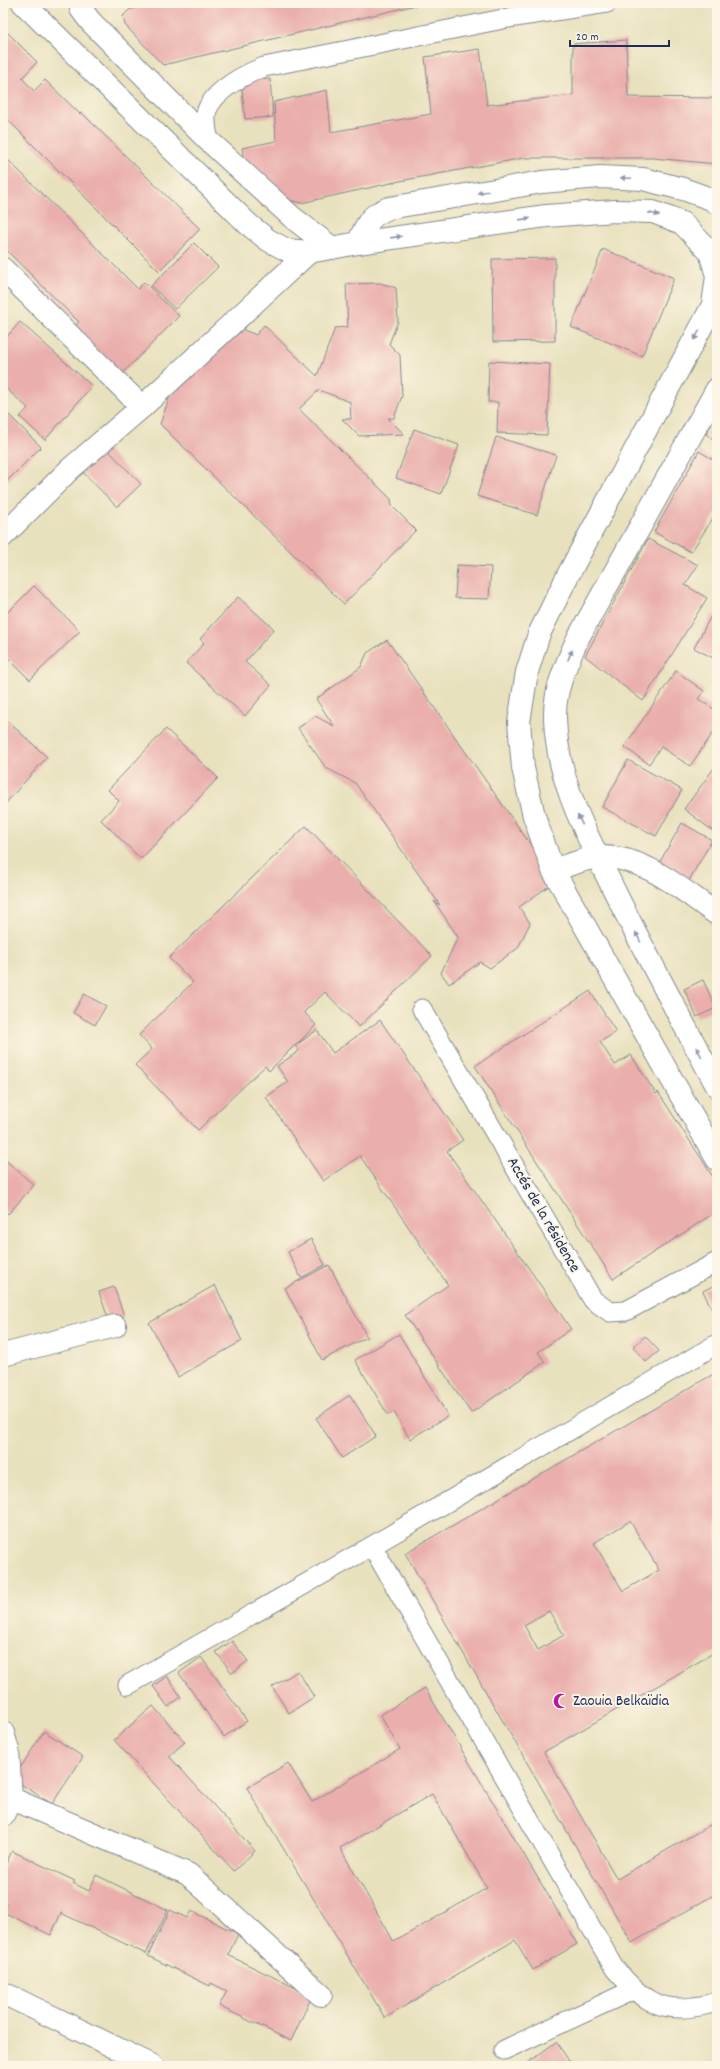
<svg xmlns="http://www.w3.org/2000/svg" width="720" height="2069" font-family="Dekko,sans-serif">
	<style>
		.building { fill: #eaaeac; fill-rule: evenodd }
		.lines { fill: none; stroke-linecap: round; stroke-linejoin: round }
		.service-casing { stroke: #82888e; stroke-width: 21 }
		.minor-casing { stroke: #82888e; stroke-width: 24 }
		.tertiary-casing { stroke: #82888e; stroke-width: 24 }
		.service { stroke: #fff; stroke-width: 19 }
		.minor { stroke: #fff; stroke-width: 22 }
		.tertiary { stroke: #fff; stroke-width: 22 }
		.oneway { fill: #8d97ae }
		.labels { text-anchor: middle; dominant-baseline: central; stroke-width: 4; stroke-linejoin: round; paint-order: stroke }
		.street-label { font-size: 16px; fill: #1b2f5e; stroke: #fcf5e5 }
		.poi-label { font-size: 16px; fill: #1b2f5e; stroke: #fcf5e5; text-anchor: start }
	</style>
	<rect width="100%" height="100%" fill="#fcf5e5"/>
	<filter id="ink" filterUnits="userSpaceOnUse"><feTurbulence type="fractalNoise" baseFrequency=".025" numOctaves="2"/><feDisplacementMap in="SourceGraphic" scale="8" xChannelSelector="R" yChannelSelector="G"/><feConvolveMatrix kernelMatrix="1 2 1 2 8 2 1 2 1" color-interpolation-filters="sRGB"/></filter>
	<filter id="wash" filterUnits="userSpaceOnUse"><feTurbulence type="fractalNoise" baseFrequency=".012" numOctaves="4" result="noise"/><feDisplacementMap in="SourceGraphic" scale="16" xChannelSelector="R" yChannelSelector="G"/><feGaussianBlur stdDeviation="0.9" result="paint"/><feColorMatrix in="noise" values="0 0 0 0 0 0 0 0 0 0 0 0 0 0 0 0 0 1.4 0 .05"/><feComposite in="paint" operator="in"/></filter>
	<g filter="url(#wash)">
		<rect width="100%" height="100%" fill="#e8e1bd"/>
		<g id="blocks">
			<g class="building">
				<path d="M 157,3 L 420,3 L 420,4 L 163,65 L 125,25 L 123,16 L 129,10 Z"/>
				<path d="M 5,30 L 37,62 L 22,78 L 34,91 L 45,80 L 80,114 L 82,113 L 200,229 L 159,271 L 3,115 L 3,33 Z"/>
				<path d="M 626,40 L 628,97 L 717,98 L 717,164 L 653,158 L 524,158 L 400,181 L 301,203 L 273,196 L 245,168 L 242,148 L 276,141 L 274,102 L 327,90 L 331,132 L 431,114 L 425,57 L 480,49 L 487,105 L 573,95 L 573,44 Z"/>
				<path d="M 270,79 L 273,117 L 245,119 L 241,81 Z"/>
				<path d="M 3,155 L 138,289 L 144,282 L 179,316 L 119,377 L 71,329 L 79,322 L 3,247 Z"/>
				<path d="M 194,243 L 218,267 L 175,309 L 151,286 Z"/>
				<path d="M 603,249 L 674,278 L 642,356 L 571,327 Z"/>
				<path d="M 555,258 L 555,341 L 493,342 L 492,259 Z"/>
				<path d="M 380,283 L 396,288 L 398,321 L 389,344 L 400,355 L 402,396 L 394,418 L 388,418 L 404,434 L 359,436 L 342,419 L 351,419 L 350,402 L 319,390 L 299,409 L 391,499 L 392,506 L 416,530 L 344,604 L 160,424 L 170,396 L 241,329 L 256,335 L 264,325 L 317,376 L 335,328 L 348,327 L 346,284 Z"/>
				<path d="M 20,322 L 92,386 L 45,440 L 20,417 L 28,408 L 3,386 L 3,341 Z"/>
				<path d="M 489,361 L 550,364 L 547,435 L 497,433 L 498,402 L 488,402 Z"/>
				<path d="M 3,409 L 41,447 L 3,485 Z"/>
				<path d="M 717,414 L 717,442 L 706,434 Z"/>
				<path d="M 414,429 L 459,445 L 441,494 L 396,478 Z"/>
				<path d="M 496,437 L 556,455 L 537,515 L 477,496 Z"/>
				<path d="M 104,446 L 141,484 L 117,507 L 81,470 Z"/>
				<path d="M 699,451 L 717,462 L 717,512 L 691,552 L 654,532 Z"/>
				<path d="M 648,539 L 698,565 L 685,585 L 707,598 L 643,701 L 585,656 Z"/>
				<path d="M 457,565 L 491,567 L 489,599 L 455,598 Z"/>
				<path d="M 34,586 L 80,631 L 30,680 L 3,653 L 3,617 Z"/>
				<path d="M 238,597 L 274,629 L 245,662 L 271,685 L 245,716 L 186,663 L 204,643 L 200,639 Z"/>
				<path d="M 712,614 L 717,617 L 717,660 L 694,648 Z"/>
				<path d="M 387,640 L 556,881 L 519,907 L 530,923 L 518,948 L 490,968 L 480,962 L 449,984 L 441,973 L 458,937 L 434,901 L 440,905 L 355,783 L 326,768 L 298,728 L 315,716 L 334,726 L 316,699 L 361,667 L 367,653 Z"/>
				<path d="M 676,671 L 704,691 L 698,699 L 717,711 L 717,727 L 690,766 L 661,747 L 649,764 L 624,747 Z"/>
				<path d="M 3,717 L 47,757 L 3,806 Z"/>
				<path d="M 166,729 L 218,778 L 141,859 L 101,820 L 119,801 L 108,790 Z"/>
				<path d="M 628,760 L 682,790 L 656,836 L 602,807 Z"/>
				<path d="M 717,764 L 717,834 L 684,809 Z"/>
				<path d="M 682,823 L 712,840 L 687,884 L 657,867 Z"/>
				<path d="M 306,826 L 432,956 L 359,1027 L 325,992 L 304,1012 L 316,1025 L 296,1045 L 317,1030 L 333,1053 L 380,1020 L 463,1140 L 447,1151 L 571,1329 L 538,1352 L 545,1362 L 471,1413 L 405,1315 L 448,1285 L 360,1156 L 323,1181 L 266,1097 L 288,1082 L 277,1066 L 299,1051 L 295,1045 L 269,1071 L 265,1066 L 198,1130 L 135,1065 L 152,1049 L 139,1035 L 193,982 L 169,958 Z"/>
				<path d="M 703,980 L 716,1008 L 697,1017 L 684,989 Z"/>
				<path d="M 590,991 L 616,1032 L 600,1042 L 615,1065 L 631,1055 L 656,1094 L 658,1092 L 717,1183 L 717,1211 L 613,1279 L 475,1066 Z"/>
				<path d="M 84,994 L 106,1006 L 95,1025 L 73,1013 Z"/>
				<path d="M 3,1158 L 34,1185 L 8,1214 L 3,1209 Z"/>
				<path d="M 311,1239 L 325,1265 L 301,1278 L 288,1252 Z"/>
				<path d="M 329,1265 L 367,1337 L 322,1360 L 285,1288 Z"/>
				<path d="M 717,1284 L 717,1319 L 703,1291 Z"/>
				<path d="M 215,1285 L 242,1341 L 178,1377 L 149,1323 Z"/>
				<path d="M 114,1287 L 124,1316 L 109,1321 L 99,1292 Z"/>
				<path d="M 399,1334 L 448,1416 L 410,1439 L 394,1412 L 388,1415 L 355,1360 Z"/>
				<path d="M 645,1336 L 659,1351 L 646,1362 L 633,1347 Z"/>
				<path d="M 717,1372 L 717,1651 L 544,1752 L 617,1879 L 717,1821 L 717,1893 L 632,1943 L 405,1553 ZM 630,1521 L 659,1570 L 623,1591 L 594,1543 ZM 549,1611 L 564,1635 L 538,1650 L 524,1625 Z"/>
				<path d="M 350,1395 L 376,1436 L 342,1458 L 316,1418 Z"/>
				<path d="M 232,1641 L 248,1661 L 232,1673 L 216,1652 Z"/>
				<path d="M 201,1657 L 247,1721 L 224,1737 L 179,1673 Z"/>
				<path d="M 298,1671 L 314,1697 L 289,1713 L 272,1687 Z"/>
				<path d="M 167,1676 L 181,1697 L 168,1707 L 153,1686 Z"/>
				<path d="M 425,1688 L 577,1944 L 533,1970 L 515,1940 L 385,2018 L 247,1788 L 288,1763 L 312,1802 L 400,1749 L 380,1715 ZM 432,1794 L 487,1888 L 394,1942 L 340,1848 Z"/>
				<path d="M 153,1706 L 185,1742 L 169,1756 L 255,1851 L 234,1871 L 114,1740 Z"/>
				<path d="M 44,1731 L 83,1757 L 52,1804 L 13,1779 Z"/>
				<path d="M 12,1851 L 75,1881 L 73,1883 L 89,1891 L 96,1875 L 168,1910 L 146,1954 L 61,1913 L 51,1935 L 3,1912 L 7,1904 L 3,1902 L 3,1870 Z"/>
				<path d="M 170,1910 L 187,1918 L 191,1911 L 238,1934 L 228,1955 L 312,1996 L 291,2041 L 219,2006 L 227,1991 L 211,1983 L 210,1986 L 148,1956 Z"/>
				<path d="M 556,2042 L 573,2066 L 523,2066 Z"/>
			</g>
		</g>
	</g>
	<g filter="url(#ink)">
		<use href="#blocks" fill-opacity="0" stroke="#82888e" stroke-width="1"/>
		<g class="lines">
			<defs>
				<g id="service">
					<path d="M 209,141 C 207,132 204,120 207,110 C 215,90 245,74 264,67 L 508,18 L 607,3"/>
					<path d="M 422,1009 L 593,1300 L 610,1312 L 626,1311 L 717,1262"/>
					<path d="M 372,1546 L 615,1969 C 638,1995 656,2013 693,2007 C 702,2006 710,2005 717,2001"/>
					<path d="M 128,1685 L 372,1546 L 717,1344"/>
					<path d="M 504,2050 L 633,1990"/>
				</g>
				<g id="minor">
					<path d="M 82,3 L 81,9 L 90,21 L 209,141 L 293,218 L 332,248"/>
					<path d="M 3,269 L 142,407"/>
					<path d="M 3,536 L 70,469 L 142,407 L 309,252"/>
					<path d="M 553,870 C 567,866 585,858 600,857 C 644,855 683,891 717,914"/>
					<path d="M 3,1355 L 115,1326"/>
					<path d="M 3,1733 L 8,1750 L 11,1799 L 3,1815"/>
					<path d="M 3,1795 L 188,1874 L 321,1995"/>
					<path d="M 3,1993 L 153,2066"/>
				</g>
				<g id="tertiary">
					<path d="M 23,3 L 248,224 L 268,240 L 287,250 L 309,252 L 358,243 L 546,216 L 615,211 L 653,212 L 682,223 L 710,252 L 717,276 L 713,305 L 568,575 L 539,634 L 527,672 L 519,722 L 523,768 L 534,816 L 553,870 L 717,1159"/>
					<path d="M 358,243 C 367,224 369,215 389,208 L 542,182 L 600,177 L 643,179 L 683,189 L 711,199 L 717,203"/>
					<path d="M 717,389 L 578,638 C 567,663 554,689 555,718 C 557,782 586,833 613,888 C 646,955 682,1021 717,1086"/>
				</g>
			</defs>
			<use href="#service" class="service-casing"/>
			<use href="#minor" class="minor-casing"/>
			<use href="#tertiary" class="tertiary-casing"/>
			<use href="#service" class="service"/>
			<use href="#minor" class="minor"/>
			<use href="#tertiary" class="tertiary"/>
		</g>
		<defs><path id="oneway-solid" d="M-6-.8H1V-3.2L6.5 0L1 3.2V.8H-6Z"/></defs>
		<g class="oneway">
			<use href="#oneway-solid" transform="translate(626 178) rotate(-178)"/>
			<use href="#oneway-solid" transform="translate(483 192) rotate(170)"/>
			<use href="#oneway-solid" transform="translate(654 214) rotate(13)"/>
			<use href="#oneway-solid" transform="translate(525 219) rotate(-8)"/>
			<use href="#oneway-solid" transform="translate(396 237) rotate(-8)"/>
			<use href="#oneway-solid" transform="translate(697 335) rotate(118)"/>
			<use href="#oneway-solid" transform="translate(570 655) rotate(-67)"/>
			<use href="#oneway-solid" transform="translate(580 820) rotate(-116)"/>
			<use href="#oneway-solid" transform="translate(638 937) rotate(-117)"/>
			<use href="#oneway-solid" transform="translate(699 1052) rotate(-118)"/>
		</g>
	</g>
	<defs>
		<symbol id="mosque-bare" viewBox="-9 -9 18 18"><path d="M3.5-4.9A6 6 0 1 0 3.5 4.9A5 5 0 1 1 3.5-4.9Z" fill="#b5179e" stroke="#fcf5e5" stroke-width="2.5" paint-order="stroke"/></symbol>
	</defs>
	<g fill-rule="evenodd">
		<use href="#mosque-bare" x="550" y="1690" width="22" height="22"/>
	</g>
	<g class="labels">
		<g class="street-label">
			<text transform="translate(543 1215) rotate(60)">Accés de la résidence</text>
		</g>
		<g class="poi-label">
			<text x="573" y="1701">Zaouia Belkaïdia</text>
		</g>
	</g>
	<rect width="720" height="2069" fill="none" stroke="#fcf5e5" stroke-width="16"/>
	<path d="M570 40v6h99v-6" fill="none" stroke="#1b2f5e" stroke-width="2"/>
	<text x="576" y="40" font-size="12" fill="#1b2f5e" stroke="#fcf5e5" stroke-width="3" paint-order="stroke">20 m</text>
</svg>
